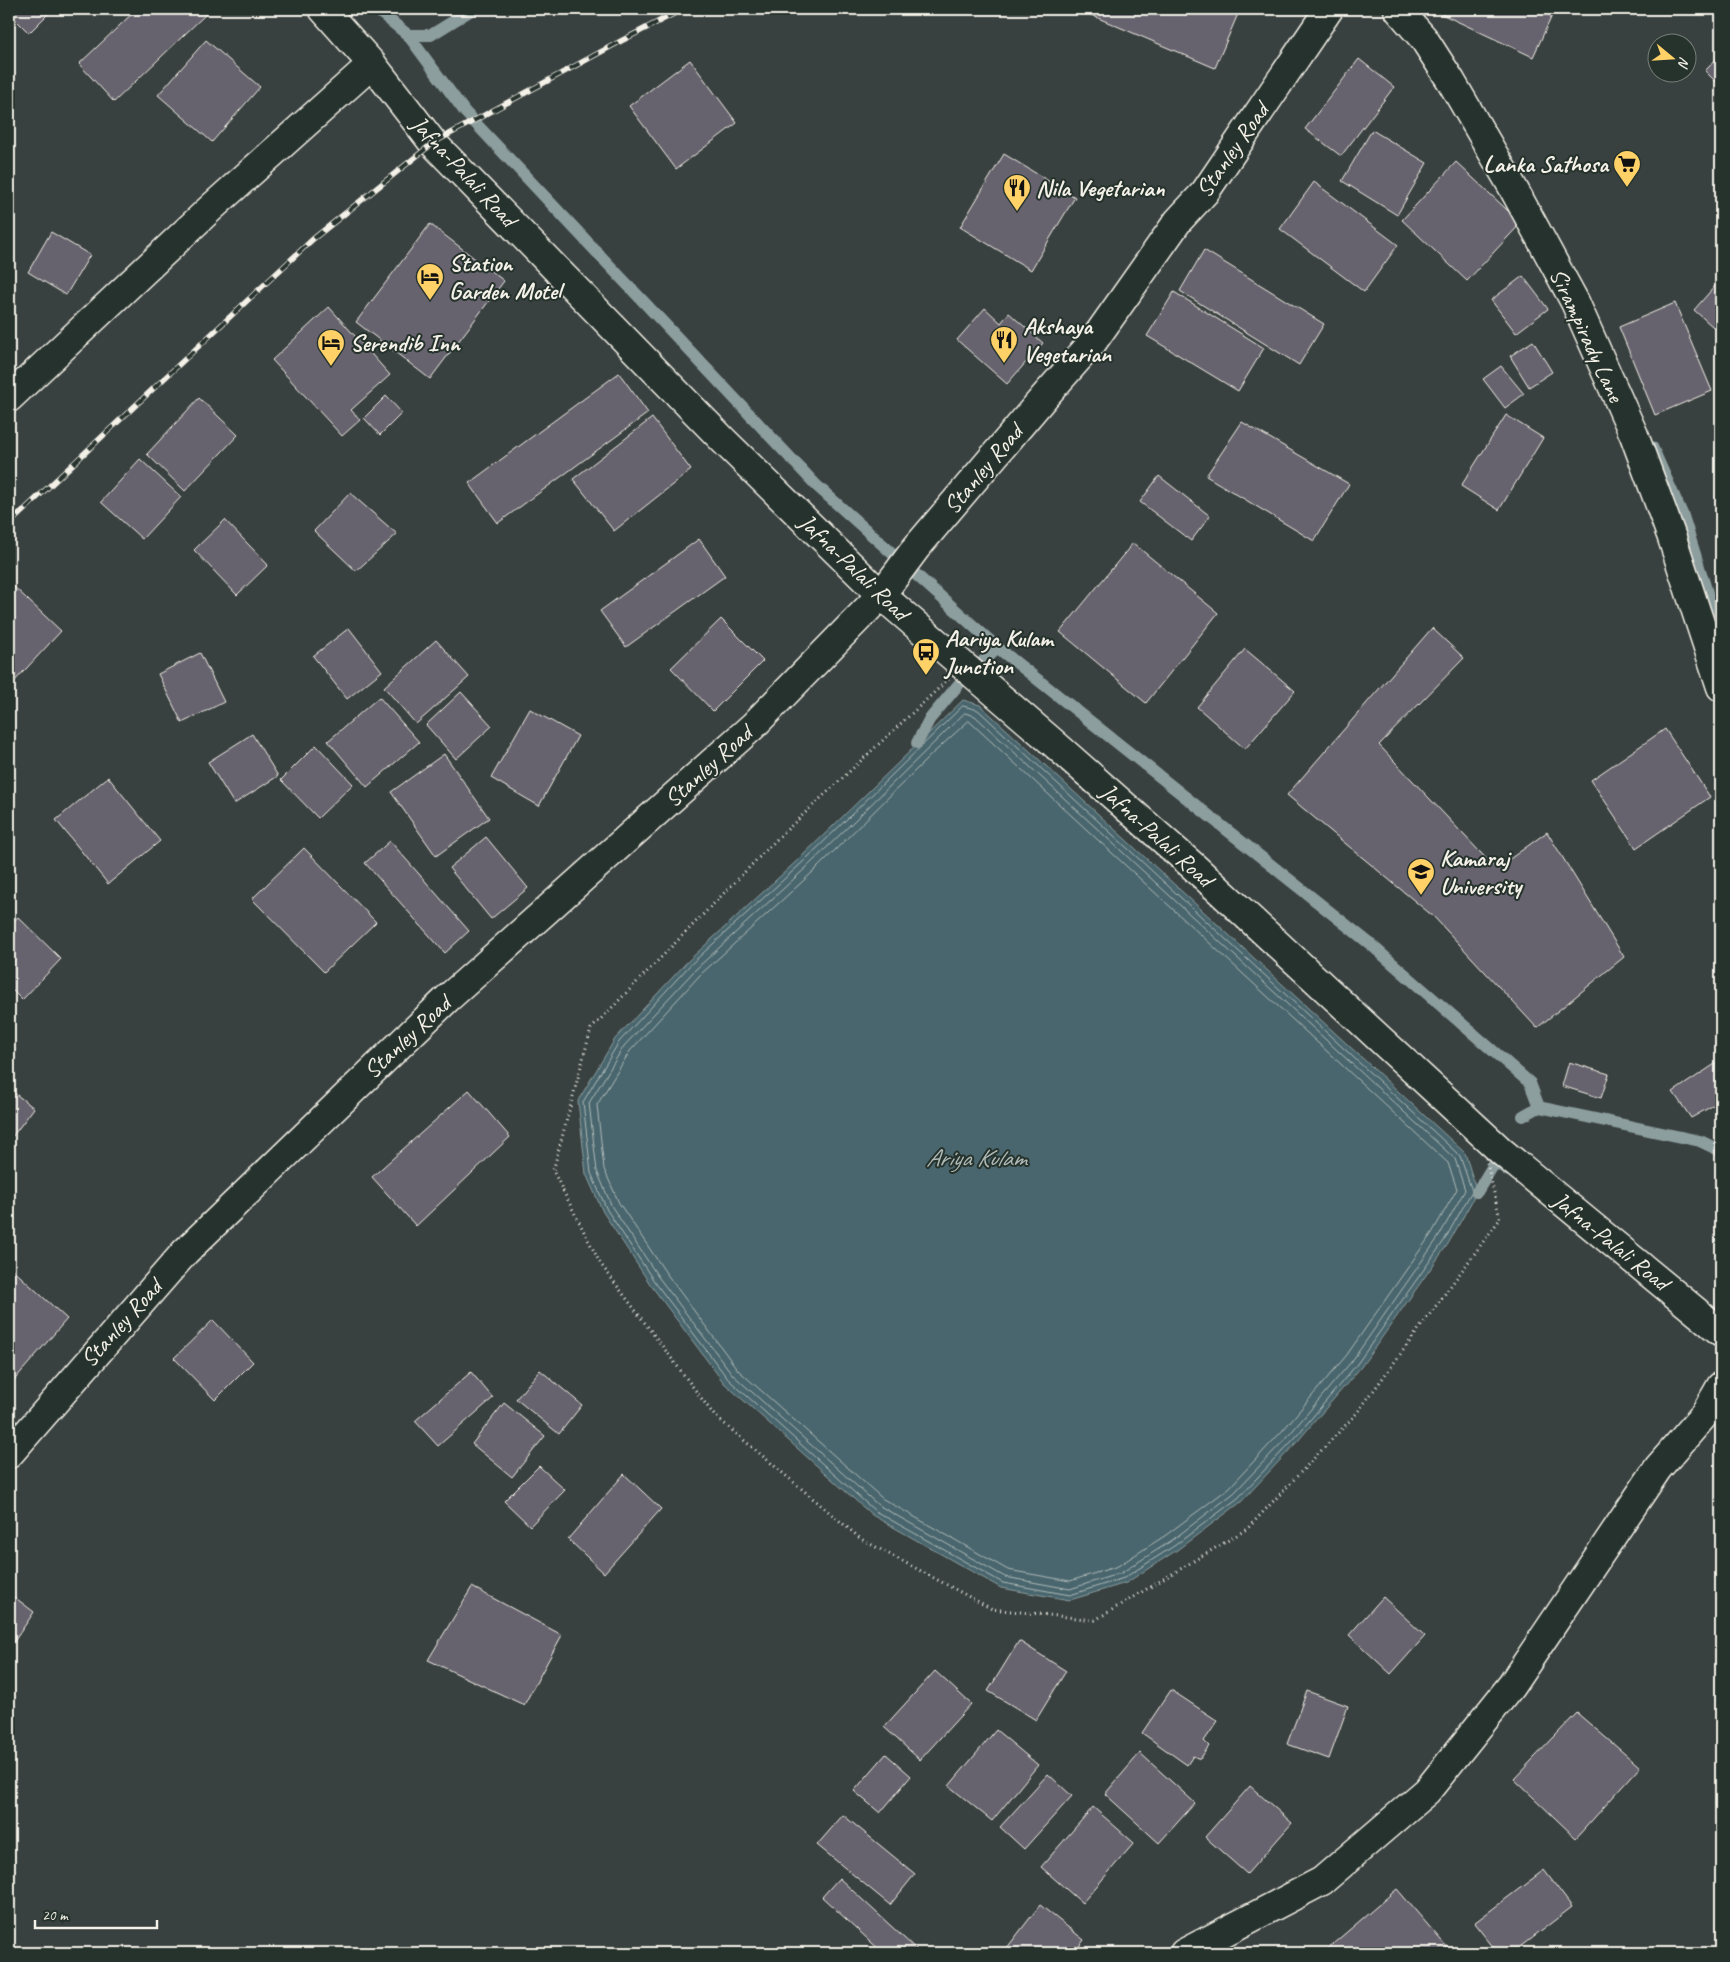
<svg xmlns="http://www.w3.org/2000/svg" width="1730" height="1962" font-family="Caveat,sans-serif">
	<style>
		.water { fill: #48666e; stroke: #8d9e9f }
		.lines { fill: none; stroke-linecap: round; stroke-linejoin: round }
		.shore { stroke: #afb9b7; stroke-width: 1 }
		.stream { stroke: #8d9e9f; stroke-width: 12 }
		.building { fill: #66636e; stroke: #f4f1e8 }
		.minor-casing { stroke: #f4f1e8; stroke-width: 31 }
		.major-casing { stroke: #f4f1e8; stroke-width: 31 }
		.path { stroke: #f4f1e8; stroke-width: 3; stroke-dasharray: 1 4; stroke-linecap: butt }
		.minor { stroke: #26332d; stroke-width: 28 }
		.major { stroke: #26332d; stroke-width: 28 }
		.rail-casing { stroke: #f4f1e8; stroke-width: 5.5 }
		.rail { stroke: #26332d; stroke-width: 4; stroke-dasharray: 11; stroke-linecap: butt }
		.labels { text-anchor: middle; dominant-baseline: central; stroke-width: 4; stroke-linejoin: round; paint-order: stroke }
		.street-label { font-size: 24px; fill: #f4f1e8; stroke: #26332d }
		.poi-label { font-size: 24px; font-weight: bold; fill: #f4f1e8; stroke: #26332d; text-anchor: start }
		.water-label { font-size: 25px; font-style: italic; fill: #afb9b7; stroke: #26332d }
	</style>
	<rect width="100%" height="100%" fill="#394140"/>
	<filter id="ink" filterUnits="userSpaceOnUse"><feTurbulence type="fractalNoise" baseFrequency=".02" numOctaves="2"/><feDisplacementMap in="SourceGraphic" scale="10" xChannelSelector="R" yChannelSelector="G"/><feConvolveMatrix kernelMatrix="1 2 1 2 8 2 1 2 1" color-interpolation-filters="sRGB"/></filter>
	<g filter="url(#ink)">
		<path class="water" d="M 963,700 L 980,705 L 1465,1153 L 1477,1192 L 1448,1244 L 1361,1367 L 1297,1442 L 1241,1502 L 1177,1550 L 1126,1583 L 1070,1600 L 1001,1588 L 872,1515 L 724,1383 L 650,1284 L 603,1212 L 586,1174 L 578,1101 L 615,1039 L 687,962 L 801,857 Z"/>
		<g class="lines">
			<g class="shore">
				<path d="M 963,706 L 978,710 L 1460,1156 L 1472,1191 L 1444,1241 L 1357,1364 L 1294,1439 L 1238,1498 L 1174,1546 L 1124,1578 L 1070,1595 L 1003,1583 L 875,1511 L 728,1379 L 654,1281 L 607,1210 L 591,1173 L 583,1102 L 619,1042 L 690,965 L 804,861 Z"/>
				<path d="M 965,713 L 975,716 L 1455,1159 L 1465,1190 L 1438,1238 L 1352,1361 L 1289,1435 L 1234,1493 L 1171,1541 L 1121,1573 L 1070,1589 L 1005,1577 L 878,1505 L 733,1375 L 659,1278 L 612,1207 L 597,1171 L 589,1103 L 624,1046 L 695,970 L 809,865 Z"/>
				<path d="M 969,721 L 1448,1163 L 1457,1189 L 1432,1233 L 1346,1356 L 1283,1430 L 1229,1488 L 1166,1535 L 1118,1566 L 1070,1581 L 1008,1570 L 883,1499 L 738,1370 L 666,1273 L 619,1203 L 604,1169 L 597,1105 L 630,1051 L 700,975 L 814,871 L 930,756 Z"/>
			</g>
			<g class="stream">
				<path d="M 376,9 L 408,35 L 431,35 L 473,9"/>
				<path d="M 408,35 L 465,112 L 817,486 L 998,648 L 1369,943 L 1530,1083 L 1539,1107"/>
				<path d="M 1652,447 L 1683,516 L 1721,637"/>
				<path d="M 981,663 L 998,648"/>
				<path d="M 917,743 L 929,720 L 959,684"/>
				<path d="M 1523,1116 L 1539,1107 L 1700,1141 L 1721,1151"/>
				<path d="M 1477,1192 L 1494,1164 L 1500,1165 L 1509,1171"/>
			</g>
		</g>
		<g class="building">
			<path d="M 9,9 L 53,9 L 29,33 L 9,13 Z"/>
			<path d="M 137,9 L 201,9 L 206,14 L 114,102 L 79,64 Z"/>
			<path d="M 1077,9 L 1240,9 L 1215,68 Z"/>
			<path d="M 1431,9 L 1555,9 L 1533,57 Z"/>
			<path d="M 206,40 L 260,87 L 212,142 L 158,95 Z"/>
			<path d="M 1721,54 L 1721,87 L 1705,71 Z"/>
			<path d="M 1359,59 L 1394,87 L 1341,156 L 1305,129 Z"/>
			<path d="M 690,60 L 737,123 L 676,169 L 629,106 Z"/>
			<path d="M 1372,130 L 1427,163 L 1397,215 L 1342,181 Z"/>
			<path d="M 1004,154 L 1075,197 L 1031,270 L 960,227 Z"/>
			<path d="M 1456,162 L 1521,223 L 1467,281 L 1402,220 Z"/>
			<path d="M 1314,182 L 1398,245 L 1364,292 L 1280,229 Z"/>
			<path d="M 430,224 L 504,281 L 430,379 L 356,322 Z"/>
			<path d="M 51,232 L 90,255 L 66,295 L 28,272 Z"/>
			<path d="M 1204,250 L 1324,324 L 1299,365 L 1180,291 Z"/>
			<path d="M 1523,276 L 1548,309 L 1516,333 L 1491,300 Z"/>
			<path d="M 1721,279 L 1721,334 L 1694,310 Z"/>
			<path d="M 1174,292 L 1264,348 L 1238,391 L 1147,336 Z"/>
			<path d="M 1675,303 L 1712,391 L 1655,415 L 1619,327 Z"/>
			<path d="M 329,307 L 390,375 L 351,410 L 360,420 L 342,436 L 272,360 Z"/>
			<path d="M 985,308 L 1001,323 L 1009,313 L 1043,343 L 1007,384 L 957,340 Z"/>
			<path d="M 1533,341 L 1552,372 L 1529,387 L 1510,356 Z"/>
			<path d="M 1501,366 L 1524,394 L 1505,408 L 1483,379 Z"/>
			<path d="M 619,373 L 648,413 L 498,523 L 469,483 Z"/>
			<path d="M 386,396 L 402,413 L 380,435 L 364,418 Z"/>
			<path d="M 199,398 L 238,435 L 185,491 L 147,454 Z"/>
			<path d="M 1506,415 L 1543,438 L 1499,510 L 1461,486 Z"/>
			<path d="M 652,418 L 691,470 L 614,531 L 573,479 Z"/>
			<path d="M 1242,422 L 1349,484 L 1314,541 L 1206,476 Z"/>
			<path d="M 140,459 L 181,497 L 142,539 L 101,502 Z"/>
			<path d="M 1159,476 L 1210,516 L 1191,541 L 1140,502 Z"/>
			<path d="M 350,493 L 397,534 L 356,571 L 314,531 Z"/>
			<path d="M 225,520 L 268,565 L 237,595 L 194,550 Z"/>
			<path d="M 699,539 L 725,576 L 626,647 L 600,611 Z"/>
			<path d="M 1133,543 L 1218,613 L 1146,703 L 1060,632 Z"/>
			<path d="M 11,584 L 61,631 L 12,684 L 9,681 L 9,586 Z"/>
			<path d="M 1721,586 L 1721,600 L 1715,597 Z"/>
			<path d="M 721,619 L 763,661 L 713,711 L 671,668 Z"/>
			<path d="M 349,628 L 382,671 L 347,699 L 313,656 Z"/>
			<path d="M 1432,628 L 1464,658 L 1379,745 L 1496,869 L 1547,832 L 1624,957 L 1537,1028 L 1434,917 L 1287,795 Z"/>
			<path d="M 436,640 L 469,677 L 416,724 L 384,687 Z"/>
			<path d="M 1245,649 L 1295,691 L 1245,749 L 1197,707 Z"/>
			<path d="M 200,653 L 224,702 L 182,723 L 158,674 Z"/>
			<path d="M 461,692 L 492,726 L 456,759 L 426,725 Z"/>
			<path d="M 379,697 L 419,742 L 367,787 L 328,741 Z"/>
			<path d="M 530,709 L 578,736 L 539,806 L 491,778 Z"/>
			<path d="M 1665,729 L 1710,797 L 1636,848 L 1591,780 Z"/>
			<path d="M 252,734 L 278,776 L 234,804 L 208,762 Z"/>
			<path d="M 316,745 L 353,784 L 318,818 L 281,780 Z"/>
			<path d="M 444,754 L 489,818 L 436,856 L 391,792 Z"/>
			<path d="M 108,777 L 160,841 L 108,884 L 56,820 Z"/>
			<path d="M 486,837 L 528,888 L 491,919 L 449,868 Z"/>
			<path d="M 390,841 L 469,931 L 445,953 L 365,863 Z"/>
			<path d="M 304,848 L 376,922 L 324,972 L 252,899 Z"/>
			<path d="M 18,917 L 61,959 L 22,1000 L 9,987 L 9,926 Z"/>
			<path d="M 1721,1060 L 1721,1101 L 1691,1118 L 1673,1092 Z"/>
			<path d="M 1569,1062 L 1609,1074 L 1601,1098 L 1562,1086 Z"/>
			<path d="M 9,1089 L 34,1108 L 9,1141 Z"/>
			<path d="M 469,1090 L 510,1137 L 416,1226 L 372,1177 Z"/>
			<path d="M 9,1266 L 67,1319 L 9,1386 Z"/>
			<path d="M 213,1320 L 253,1362 L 215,1400 L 174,1358 Z"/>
			<path d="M 540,1370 L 582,1405 L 559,1434 L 516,1399 Z"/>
			<path d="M 471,1372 L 493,1398 L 438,1446 L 415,1421 Z"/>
			<path d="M 504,1403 L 545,1436 L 512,1477 L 472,1444 Z"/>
			<path d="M 539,1466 L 565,1490 L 530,1526 L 504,1501 Z"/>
			<path d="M 624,1474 L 661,1509 L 604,1573 L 568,1539 Z"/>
			<path d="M 472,1587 L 562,1635 L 524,1705 L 428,1660 Z"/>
			<path d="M 9,1593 L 34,1612 L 9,1649 Z"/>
			<path d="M 1383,1597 L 1425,1636 L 1391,1674 L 1349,1635 Z"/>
			<path d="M 1019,1641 L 1066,1671 L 1036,1720 L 988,1691 Z"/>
			<path d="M 935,1671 L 971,1704 L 920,1760 L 884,1727 Z"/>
			<path d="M 1171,1690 L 1218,1721 L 1204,1741 L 1209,1746 L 1200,1759 L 1193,1756 L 1187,1765 L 1142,1733 Z"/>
			<path d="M 1307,1691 L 1348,1706 L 1329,1759 L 1287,1744 Z"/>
			<path d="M 1577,1713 L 1640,1767 L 1576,1838 L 1514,1779 Z"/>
			<path d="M 996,1730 L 1038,1765 L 992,1821 L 949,1786 Z"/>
			<path d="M 1140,1753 L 1195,1803 L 1159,1843 L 1105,1794 Z"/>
			<path d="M 886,1754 L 911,1776 L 880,1813 L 854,1791 Z"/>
			<path d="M 1048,1774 L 1072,1796 L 1024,1849 L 1000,1827 Z"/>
			<path d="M 1250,1786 L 1292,1823 L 1247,1874 L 1205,1837 Z"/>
			<path d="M 1093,1807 L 1134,1843 L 1082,1903 L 1041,1867 Z"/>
			<path d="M 843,1815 L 915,1874 L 890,1905 L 817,1845 Z"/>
			<path d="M 1544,1870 L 1572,1907 L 1512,1953 L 1498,1953 L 1474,1923 Z"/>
			<path d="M 839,1878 L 917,1950 L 914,1953 L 883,1953 L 822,1897 Z"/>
			<path d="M 1397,1889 L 1452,1953 L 1331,1953 L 1327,1949 Z"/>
			<path d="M 1040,1905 L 1084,1940 L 1074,1953 L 1003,1953 Z"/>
		</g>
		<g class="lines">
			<defs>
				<g id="minor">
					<path d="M 1398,9 L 1424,39 L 1451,81 L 1512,186 L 1575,302 L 1634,435 L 1671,535 L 1721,687"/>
					<path d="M 9,398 L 211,208 L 372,64"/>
					<path d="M 9,1454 L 185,1252 L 447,999 L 753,726 L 881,595 L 724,441 L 433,143 L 372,64 L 323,9"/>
					<path d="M 1184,1953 L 1322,1881 L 1427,1791 L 1511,1686 L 1658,1468 L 1705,1414 L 1721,1386"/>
				</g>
				<path id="major" d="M 1329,9 L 1205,192 L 1178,221 L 1092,343 L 1045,396 L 916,548 L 881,595 L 1050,740 L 1193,866 L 1501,1151 L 1721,1332"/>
			</defs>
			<use href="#minor" class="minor-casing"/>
			<use href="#major" class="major-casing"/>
			<path class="path" d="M 954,674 L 1181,875 L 1485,1154 L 1500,1219 L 1357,1413 L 1247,1529 L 1095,1620 L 992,1609 L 861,1539 L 714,1415 L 600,1263 L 553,1171 L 591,1029 L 777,839 Z"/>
			<use href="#minor" class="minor"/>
			<use href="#major" class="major"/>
			<defs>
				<path id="rail" d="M 9,524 L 313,239 L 433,143 L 621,41 L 683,9"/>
			</defs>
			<use href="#rail" class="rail-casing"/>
			<use href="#rail" class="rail"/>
		</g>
	</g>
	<defs>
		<symbol id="supermarket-pin" viewBox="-11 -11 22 30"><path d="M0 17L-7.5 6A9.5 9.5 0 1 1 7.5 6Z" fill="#ffd166" stroke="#26332d"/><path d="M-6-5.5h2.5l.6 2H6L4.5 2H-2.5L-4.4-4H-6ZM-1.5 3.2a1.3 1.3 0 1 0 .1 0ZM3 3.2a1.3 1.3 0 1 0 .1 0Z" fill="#111"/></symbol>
		<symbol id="restaurant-pin" viewBox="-11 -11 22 30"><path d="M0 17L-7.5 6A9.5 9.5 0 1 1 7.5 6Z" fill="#ffd166" stroke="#26332d"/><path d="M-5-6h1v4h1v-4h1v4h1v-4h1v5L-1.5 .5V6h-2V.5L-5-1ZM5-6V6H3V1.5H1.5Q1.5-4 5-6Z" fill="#111"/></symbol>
		<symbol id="hotel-pin" viewBox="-11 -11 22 30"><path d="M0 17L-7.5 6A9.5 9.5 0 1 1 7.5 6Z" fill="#ffd166" stroke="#26332d"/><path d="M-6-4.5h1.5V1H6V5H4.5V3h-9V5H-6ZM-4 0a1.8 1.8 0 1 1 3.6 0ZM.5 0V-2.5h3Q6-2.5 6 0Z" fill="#111"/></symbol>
		<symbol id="bus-pin" viewBox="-11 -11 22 30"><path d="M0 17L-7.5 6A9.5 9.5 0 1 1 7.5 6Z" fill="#ffd166" stroke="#26332d"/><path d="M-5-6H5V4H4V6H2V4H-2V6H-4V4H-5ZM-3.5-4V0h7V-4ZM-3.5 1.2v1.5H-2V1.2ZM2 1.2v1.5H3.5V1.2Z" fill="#111"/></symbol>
		<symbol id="university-pin" viewBox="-11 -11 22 30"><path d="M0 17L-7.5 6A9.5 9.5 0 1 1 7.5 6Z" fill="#ffd166" stroke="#26332d"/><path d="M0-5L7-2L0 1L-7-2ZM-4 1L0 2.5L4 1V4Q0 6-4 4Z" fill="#111"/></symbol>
	</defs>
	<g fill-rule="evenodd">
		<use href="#supermarket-pin" x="1611" y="148" width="32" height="43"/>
		<use href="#restaurant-pin" x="1001" y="172" width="32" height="43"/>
		<use href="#hotel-pin" x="414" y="261" width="32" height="43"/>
		<use href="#restaurant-pin" x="988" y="324" width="32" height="43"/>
		<use href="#hotel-pin" x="315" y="327" width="32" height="43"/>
		<use href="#bus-pin" x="910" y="636" width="32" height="43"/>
		<use href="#university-pin" x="1405" y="856" width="32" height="43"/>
	</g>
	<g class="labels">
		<g class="street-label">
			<text transform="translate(1232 150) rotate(-55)">Stanley Road</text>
			<text transform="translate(464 171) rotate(47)">Jafna-Palali Road</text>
			<text transform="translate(1587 335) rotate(65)">Sirampirady Lane</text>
			<text transform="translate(983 469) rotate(-50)">Stanley Road</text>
			<text transform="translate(854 567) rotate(44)">Jafna-Palali Road</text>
			<text transform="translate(708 766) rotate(-42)">Stanley Road</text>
			<text transform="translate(1157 835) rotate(42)">Jafna-Palali Road</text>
			<text transform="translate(407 1037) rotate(-43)">Stanley Road</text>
			<text transform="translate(1611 1241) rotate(39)">Jafna-Palali Road</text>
			<text transform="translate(121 1323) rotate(-48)">Stanley Road</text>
		</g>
		<g class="poi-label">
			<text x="1608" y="164" text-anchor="end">Lanka Sathosa</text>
			<text x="1036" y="188">Nila Vegetarian</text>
			<text x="449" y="263">Station<tspan x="449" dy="28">Garden Motel</tspan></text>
			<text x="1023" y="326">Akshaya<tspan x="1023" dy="28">Vegetarian</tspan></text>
			<text x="350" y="343">Serendib Inn</text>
			<text x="945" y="638">Aariya Kulam<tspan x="945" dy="28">Junction</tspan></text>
			<text x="1440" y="858">Kamaraj<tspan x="1440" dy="28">University</tspan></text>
		</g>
		<g class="water-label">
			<text x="976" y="1158">Ariya Kulam</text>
		</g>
	</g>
	<rect width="1730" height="1962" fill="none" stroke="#26332d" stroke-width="30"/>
	<rect x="15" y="15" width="1700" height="1932" fill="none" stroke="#f4f1e8" stroke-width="2" filter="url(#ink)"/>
	<g transform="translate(1672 58) rotate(108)"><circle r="24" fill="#26332d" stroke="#787f78"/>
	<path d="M0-4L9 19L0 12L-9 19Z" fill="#ffd166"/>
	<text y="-8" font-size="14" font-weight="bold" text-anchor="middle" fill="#f4f1e8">N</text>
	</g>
	<path d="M35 1920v8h122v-8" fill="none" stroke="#f4f1e8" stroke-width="2.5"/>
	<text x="42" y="1920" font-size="15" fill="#f4f1e8" stroke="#26332d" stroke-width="4" paint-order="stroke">20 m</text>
</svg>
